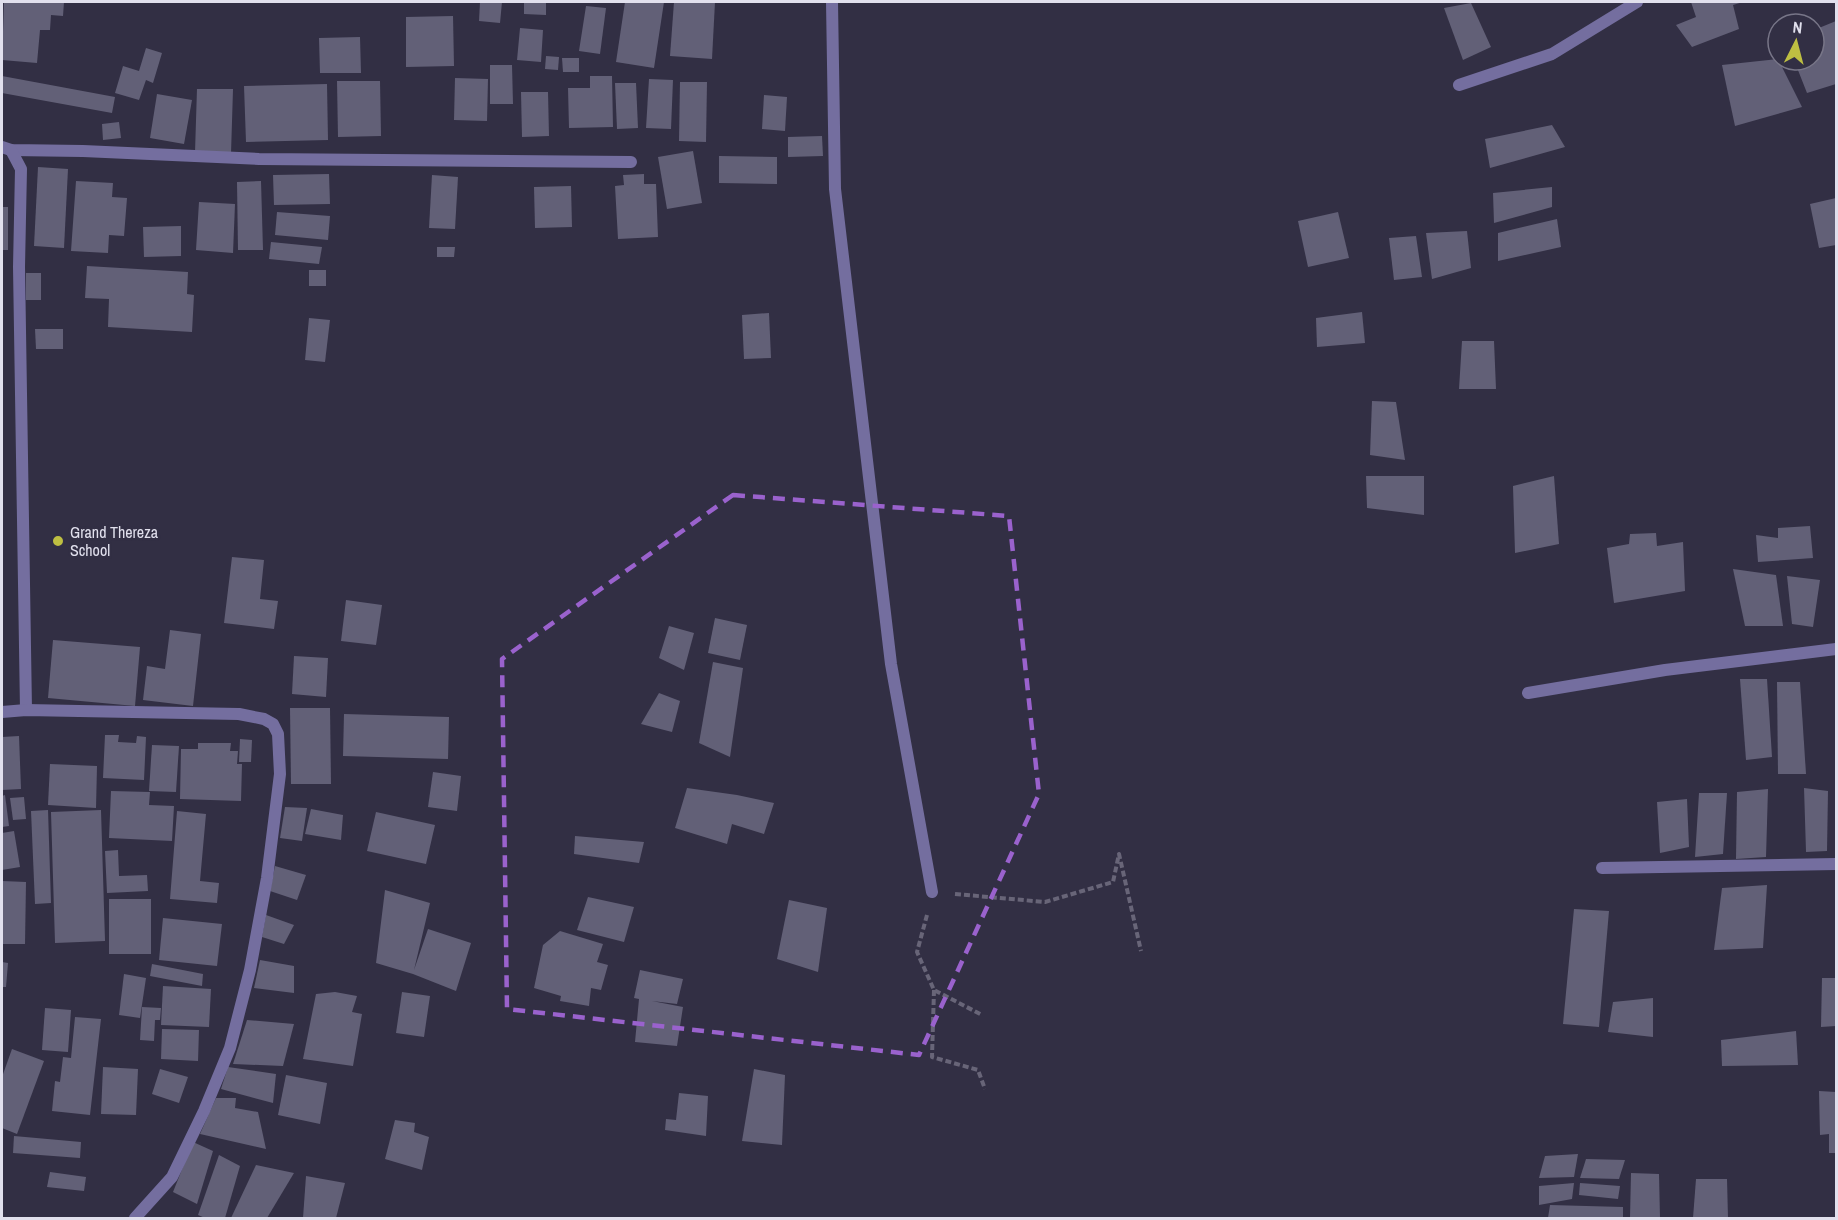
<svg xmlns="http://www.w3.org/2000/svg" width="1838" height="1220" font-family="'Archivo Narrow',sans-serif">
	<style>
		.building { fill: #626077 }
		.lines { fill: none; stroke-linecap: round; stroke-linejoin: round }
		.path { stroke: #686578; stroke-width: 4; stroke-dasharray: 6 3; stroke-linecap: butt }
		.street { stroke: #746e9f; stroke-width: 12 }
		.marked { fill: none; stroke: #9a62cd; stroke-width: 4.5; stroke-dasharray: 12 8; stroke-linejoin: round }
		.poi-dot { fill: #bebf42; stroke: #322f44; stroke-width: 2 }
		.labels { text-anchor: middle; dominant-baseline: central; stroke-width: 5; stroke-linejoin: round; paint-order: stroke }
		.poi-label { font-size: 16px; fill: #e1e0ed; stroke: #322f44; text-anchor: start }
	</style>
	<rect width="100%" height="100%" fill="#322f44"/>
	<g class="building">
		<path d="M 4,2 L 64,2 L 63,16 L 51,15 L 50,30 L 40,30 L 37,63 L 2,60 Z"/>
		<path d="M 480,2 L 502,2 L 500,23 L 479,21 Z"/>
		<path d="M 524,2 L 546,2 L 546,15 L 524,14 Z"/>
		<path d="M 625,2 L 664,2 L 654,68 L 616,62 Z"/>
		<path d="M 674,2 L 715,2 L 712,59 L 670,56 Z"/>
		<path d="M 1691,2 L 1743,2 L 1733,5 L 1739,29 L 1692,47 L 1676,25 L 1696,17 Z"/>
		<path d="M 1471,3 L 1491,47 L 1463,60 L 1444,8 Z"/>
		<path d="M 586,6 L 606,8 L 600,54 L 579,51 Z"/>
		<path d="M 453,16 L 454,66 L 406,67 L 406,17 Z"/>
		<path d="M 1836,21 L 1836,84 L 1807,93 L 1794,60 L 1814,60 L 1814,30 Z"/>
		<path d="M 520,28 L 543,30 L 541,62 L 517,60 Z"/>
		<path d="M 360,37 L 361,73 L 320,73 L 319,38 Z"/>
		<path d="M 146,48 L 162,53 L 153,83 L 146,80 L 139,100 L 115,93 L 123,66 L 139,71 Z"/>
		<path d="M 546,56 L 559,57 L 558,70 L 545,69 Z"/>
		<path d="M 562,58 L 579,58 L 579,72 L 563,72 Z"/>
		<path d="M 1778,59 L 1802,107 L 1735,126 L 1722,65 Z"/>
		<path d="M 490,65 L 512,65 L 513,104 L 490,104 Z"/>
		<path d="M 2,76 L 115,97 L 112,113 L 2,93 Z"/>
		<path d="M 590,76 L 612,76 L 613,127 L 569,128 L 568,88 L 590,88 Z"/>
		<path d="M 455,78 L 488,79 L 487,121 L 454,120 Z"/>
		<path d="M 649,79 L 673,80 L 671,129 L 646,128 Z"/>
		<path d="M 337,81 L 380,81 L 381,136 L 338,137 Z"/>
		<path d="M 680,82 L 707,82 L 706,142 L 679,141 Z"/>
		<path d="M 615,83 L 636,83 L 638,128 L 617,129 Z"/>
		<path d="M 327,84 L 328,140 L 246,142 L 244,86 Z"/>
		<path d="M 197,89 L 233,89 L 231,153 L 195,152 Z"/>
		<path d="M 521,92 L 548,92 L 549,136 L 522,137 Z"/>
		<path d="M 157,94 L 192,100 L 184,144 L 150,138 Z"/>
		<path d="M 764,95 L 787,97 L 785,131 L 762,129 Z"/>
		<path d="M 119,122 L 121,138 L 103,140 L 102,124 Z"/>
		<path d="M 1552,125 L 1565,147 L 1490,168 L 1485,139 Z"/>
		<path d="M 822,136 L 823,156 L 788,157 L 788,137 Z"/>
		<path d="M 693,151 L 702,203 L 667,209 L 658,157 Z"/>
		<path d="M 719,156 L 777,157 L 777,184 L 719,183 Z"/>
		<path d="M 38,167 L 68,169 L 64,248 L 34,246 Z"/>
		<path d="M 329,174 L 330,204 L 274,205 L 273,175 Z"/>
		<path d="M 644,174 L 644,184 L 656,184 L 658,237 L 618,239 L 615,186 L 624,185 L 623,175 Z"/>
		<path d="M 432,175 L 458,177 L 455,229 L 429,228 Z"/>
		<path d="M 76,181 L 113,183 L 112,197 L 127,198 L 124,236 L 109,235 L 108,253 L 71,251 Z"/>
		<path d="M 261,181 L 263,250 L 238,250 L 237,182 Z"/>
		<path d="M 571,186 L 572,227 L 535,228 L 534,187 Z"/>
		<path d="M 1552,187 L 1552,207 L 1494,223 L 1493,193 Z"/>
		<path d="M 1836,198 L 1836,245 L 1819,248 L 1810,204 Z"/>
		<path d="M 199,202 L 235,204 L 233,253 L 196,250 Z"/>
		<rect x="2" y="207" width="6" height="43"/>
		<path d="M 277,212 L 330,216 L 328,240 L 275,235 Z"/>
		<path d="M 1338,212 L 1349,258 L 1308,267 L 1298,221 Z"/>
		<path d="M 1557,219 L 1561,247 L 1498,261 L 1498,233 Z"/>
		<path d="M 181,226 L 181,256 L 144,257 L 143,227 Z"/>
		<path d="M 1467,231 L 1471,268 L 1432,279 L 1426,233 Z"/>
		<path d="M 1416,236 L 1422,277 L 1394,280 L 1389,238 Z"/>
		<path d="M 271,242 L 322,247 L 319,264 L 269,259 Z"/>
		<path d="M 437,247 L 455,247 L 454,257 L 437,257 Z"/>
		<path d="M 87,266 L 188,272 L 187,294 L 194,295 L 192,332 L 108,327 L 109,299 L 85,298 Z"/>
		<rect x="309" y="270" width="17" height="16"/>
		<rect x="26" y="273" width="15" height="27"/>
		<path d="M 1362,312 L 1365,343 L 1317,347 L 1316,318 Z"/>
		<path d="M 769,313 L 771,358 L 744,359 L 742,315 Z"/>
		<path d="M 309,318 L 330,320 L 325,362 L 305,360 Z"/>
		<path d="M 35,329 L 63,329 L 63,349 L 36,349 Z"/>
		<path d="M 1462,341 L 1494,341 L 1496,389 L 1459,389 Z"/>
		<path d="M 1372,401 L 1396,402 L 1405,460 L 1370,455 Z"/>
		<path d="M 1366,476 L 1424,476 L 1424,515 L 1367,508 Z"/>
		<path d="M 1554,476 L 1559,544 L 1515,553 L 1513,486 Z"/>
		<path d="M 1810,526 L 1813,558 L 1758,562 L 1756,535 L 1778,538 L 1778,528 Z"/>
		<path d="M 1656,533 L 1657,546 L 1683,542 L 1685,591 L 1614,603 L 1607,548 L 1629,544 L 1630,534 Z"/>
		<path d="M 232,557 L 264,560 L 260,599 L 278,601 L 274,629 L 224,623 Z"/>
		<path d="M 1733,569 L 1776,575 L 1783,626 L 1745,626 Z"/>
		<path d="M 1787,576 L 1820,580 L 1813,627 L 1792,624 Z"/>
		<path d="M 346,600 L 382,605 L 376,645 L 341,641 Z"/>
		<path d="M 715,618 L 747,625 L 740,660 L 708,653 Z"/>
		<path d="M 669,626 L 694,633 L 684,670 L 659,658 Z"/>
		<path d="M 170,630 L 201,634 L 193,706 L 143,700 L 147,666 L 165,669 Z"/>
		<path d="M 53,640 L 140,647 L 135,706 L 48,698 Z"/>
		<path d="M 294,656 L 328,658 L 326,697 L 292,694 Z"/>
		<path d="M 713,662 L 743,668 L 730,757 L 699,743 Z"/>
		<path d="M 1740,679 L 1767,679 L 1772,757 L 1746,760 Z"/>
		<path d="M 1777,682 L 1800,682 L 1806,774 L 1778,774 Z"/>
		<path d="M 659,693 L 680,701 L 672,732 L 641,724 Z"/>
		<path d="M 290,708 L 330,708 L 331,784 L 291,784 Z"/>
		<path d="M 344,714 L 449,717 L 448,759 L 343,756 Z"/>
		<path d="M 105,735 L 119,735 L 118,742 L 136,743 L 137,736 L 146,737 L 144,780 L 103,778 Z"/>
		<path d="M 19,736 L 21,789 L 2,790 L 2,737 Z"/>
		<path d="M 240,739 L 252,740 L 251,762 L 239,762 Z"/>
		<path d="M 198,743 L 231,743 L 230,751 L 238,751 L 237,764 L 242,764 L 241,801 L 180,799 L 181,749 L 198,749 Z"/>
		<path d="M 152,745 L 179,746 L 176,792 L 149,791 Z"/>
		<path d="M 50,764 L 97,766 L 96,808 L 48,805 Z"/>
		<path d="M 433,772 L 461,776 L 457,811 L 428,807 Z"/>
		<path d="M 687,788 L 737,795 L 774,803 L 764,834 L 732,824 L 727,844 L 675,828 Z"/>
		<path d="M 1804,788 L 1828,791 L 1827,851 L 1806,852 Z"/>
		<path d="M 1768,789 L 1766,857 L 1736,859 L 1737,792 Z"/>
		<path d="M 111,791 L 150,792 L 149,805 L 174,806 L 172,841 L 109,838 Z"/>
		<path d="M 1699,793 L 1727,793 L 1723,854 L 1695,857 Z"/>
		<path d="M 5,795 L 9,826 L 2,827 L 2,796 Z"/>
		<path d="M 24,797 L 26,819 L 13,820 L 10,798 Z"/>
		<path d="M 1687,799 L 1689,847 L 1660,853 L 1657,802 Z"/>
		<path d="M 285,807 L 307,808 L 302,841 L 280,838 Z"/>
		<path d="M 311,809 L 343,815 L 341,840 L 305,834 Z"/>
		<path d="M 48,810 L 51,903 L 35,904 L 31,811 Z"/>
		<path d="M 101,810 L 105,941 L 55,943 L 51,812 Z"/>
		<path d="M 177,811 L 206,814 L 200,881 L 219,883 L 217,903 L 170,899 Z"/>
		<path d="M 376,812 L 435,825 L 426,864 L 367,851 Z"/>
		<path d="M 14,831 L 20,867 L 2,870 L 2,833 Z"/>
		<path d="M 575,836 L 644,842 L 639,863 L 574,854 Z"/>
		<path d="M 118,850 L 119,876 L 147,875 L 148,891 L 107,893 L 105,851 Z"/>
		<path d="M 275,866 L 306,875 L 297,900 L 270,891 Z"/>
		<path d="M 2,881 L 26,882 L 25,944 L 2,944 Z"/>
		<path d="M 1767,885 L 1763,948 L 1714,950 L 1722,888 Z"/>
		<path d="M 385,890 L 430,903 L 414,970 L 428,929 L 471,943 L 456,991 L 413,974 L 376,963 Z"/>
		<path d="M 588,897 L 634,907 L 624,942 L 577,930 Z"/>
		<rect x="109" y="899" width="42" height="55"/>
		<path d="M 789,900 L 827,908 L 818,972 L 777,959 Z"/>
		<path d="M 1574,909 L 1609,911 L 1599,1027 L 1563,1024 Z"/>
		<path d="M 266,915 L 294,925 L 284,944 L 262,937 Z"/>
		<path d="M 163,918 L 222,924 L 217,966 L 159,960 Z"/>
		<path d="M 560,931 L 603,944 L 597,962 L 608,965 L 601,990 L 591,988 L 589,1006 L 560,1001 L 561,996 L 534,988 L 543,945 Z"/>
		<path d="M 260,960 L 294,966 L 294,993 L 254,988 Z"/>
		<path d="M 2,962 L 8,963 L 6,987 L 2,987 Z"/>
		<path d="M 152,964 L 203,974 L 202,986 L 150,976 Z"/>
		<path d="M 640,970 L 683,979 L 677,1004 L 652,1001 L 683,1007 L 677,1046 L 635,1042 L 639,999 L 634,998 Z"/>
		<path d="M 124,974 L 146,978 L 140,1018 L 119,1015 Z"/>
		<path d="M 1822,978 L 1836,978 L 1836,1026 L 1821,1027 Z"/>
		<path d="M 163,986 L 211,989 L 209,1027 L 161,1025 Z"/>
		<path d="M 335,992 L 357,996 L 352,1012 L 362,1014 L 353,1066 L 303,1059 L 316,994 Z"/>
		<path d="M 402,992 L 430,996 L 424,1037 L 396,1033 Z"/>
		<path d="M 1653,998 L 1653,1037 L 1608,1032 L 1613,1002 Z"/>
		<path d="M 142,1007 L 161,1008 L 160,1020 L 155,1020 L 154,1041 L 140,1040 Z"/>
		<path d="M 45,1008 L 71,1010 L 68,1052 L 42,1050 Z"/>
		<path d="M 75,1017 L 101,1019 L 90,1115 L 52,1111 L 55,1081 L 60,1082 L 63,1057 L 71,1058 Z"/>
		<path d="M 247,1020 L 294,1024 L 283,1066 L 233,1064 Z"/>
		<path d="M 162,1029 L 199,1030 L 198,1061 L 161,1059 Z"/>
		<path d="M 1796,1031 L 1798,1065 L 1722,1066 L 1721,1040 Z"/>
		<path d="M 12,1049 L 44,1061 L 17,1134 L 2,1128 L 2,1077 Z"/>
		<path d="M 103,1067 L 138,1069 L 136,1115 L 101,1114 Z"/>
		<path d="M 228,1067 L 276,1074 L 273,1103 L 221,1089 Z"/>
		<path d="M 160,1069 L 188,1077 L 179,1103 L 152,1094 Z"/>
		<path d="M 754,1069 L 785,1075 L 782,1145 L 742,1141 Z"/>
		<path d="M 286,1075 L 327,1083 L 320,1124 L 278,1115 Z"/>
		<path d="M 1819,1091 L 1836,1092 L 1836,1153 L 1829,1153 L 1829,1134 L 1820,1135 Z"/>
		<path d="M 679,1093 L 708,1096 L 706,1136 L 665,1130 L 666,1119 L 676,1120 Z"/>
		<path d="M 216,1098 L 236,1098 L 235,1108 L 258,1112 L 266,1149 L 200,1134 Z"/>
		<path d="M 395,1120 L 415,1123 L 414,1132 L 429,1137 L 422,1170 L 385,1159 Z"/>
		<path d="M 14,1136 L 81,1142 L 80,1158 L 13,1153 Z"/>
		<path d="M 193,1142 L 213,1151 L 197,1204 L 173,1192 Z"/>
		<path d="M 1578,1154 L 1574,1177 L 1539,1178 L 1545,1156 Z"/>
		<path d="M 219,1155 L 240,1166 L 225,1218 L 205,1218 L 198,1215 Z"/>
		<path d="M 1586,1159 L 1625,1160 L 1619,1179 L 1580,1178 Z"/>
		<path d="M 256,1165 L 294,1173 L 267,1218 L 231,1218 Z"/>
		<path d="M 50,1172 L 86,1177 L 84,1191 L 47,1187 Z"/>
		<path d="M 1631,1173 L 1659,1174 L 1660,1218 L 1630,1218 Z"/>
		<path d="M 306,1176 L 345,1183 L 336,1218 L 303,1218 Z"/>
		<path d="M 1696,1179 L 1727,1179 L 1728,1218 L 1693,1218 Z"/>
		<path d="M 1574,1183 L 1572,1199 L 1539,1205 L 1539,1186 Z"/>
		<path d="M 1580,1183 L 1620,1186 L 1618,1199 L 1579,1195 Z"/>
		<path d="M 1550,1205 L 1623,1207 L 1623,1218 L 1548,1218 Z"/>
	</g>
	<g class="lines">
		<g class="path">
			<path d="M 955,894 L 1045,902 L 1113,882 L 1119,854 L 1141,951"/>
			<path d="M 927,915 L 917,952 L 934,990 L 982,1015"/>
			<path d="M 934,990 L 932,1057 L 978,1070 L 985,1089"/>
		</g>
		<g class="street">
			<path d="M 832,2 L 835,189 L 891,664 L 932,892"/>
			<path d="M 1459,85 L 1552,54 L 1637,2"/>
			<path d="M 2,147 L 11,150 L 83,151 L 259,159 L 631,162"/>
			<path d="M 11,150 L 21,169 L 19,267 L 26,710"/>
			<path d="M 1528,693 L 1665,670 L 1836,649"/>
			<path d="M 2,712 L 26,710 L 239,714 L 264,719 L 273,724 L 278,734 L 280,774 L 267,878 L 250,970 L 230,1048 L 204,1111 L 172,1177 L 135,1218"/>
			<path d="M 1602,868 L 1836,864"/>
		</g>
	</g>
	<path class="marked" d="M 733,495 L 1009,516 L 1039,794 L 919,1055 L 507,1009 L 502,659 Z"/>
	<circle class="poi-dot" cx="58" cy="541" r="6"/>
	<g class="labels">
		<g class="poi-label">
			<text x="70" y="532">Grand Thereza<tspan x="70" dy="18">School</tspan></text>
		</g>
	</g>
	<rect width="1838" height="1220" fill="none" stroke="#e1e0ed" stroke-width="6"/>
	<g transform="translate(1796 42) rotate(6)"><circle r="28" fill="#322f44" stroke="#787688" stroke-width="1.5"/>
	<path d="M0-4.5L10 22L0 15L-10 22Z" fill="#bebf42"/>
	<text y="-9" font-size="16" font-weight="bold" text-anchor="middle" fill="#e1e0ed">N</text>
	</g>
</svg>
